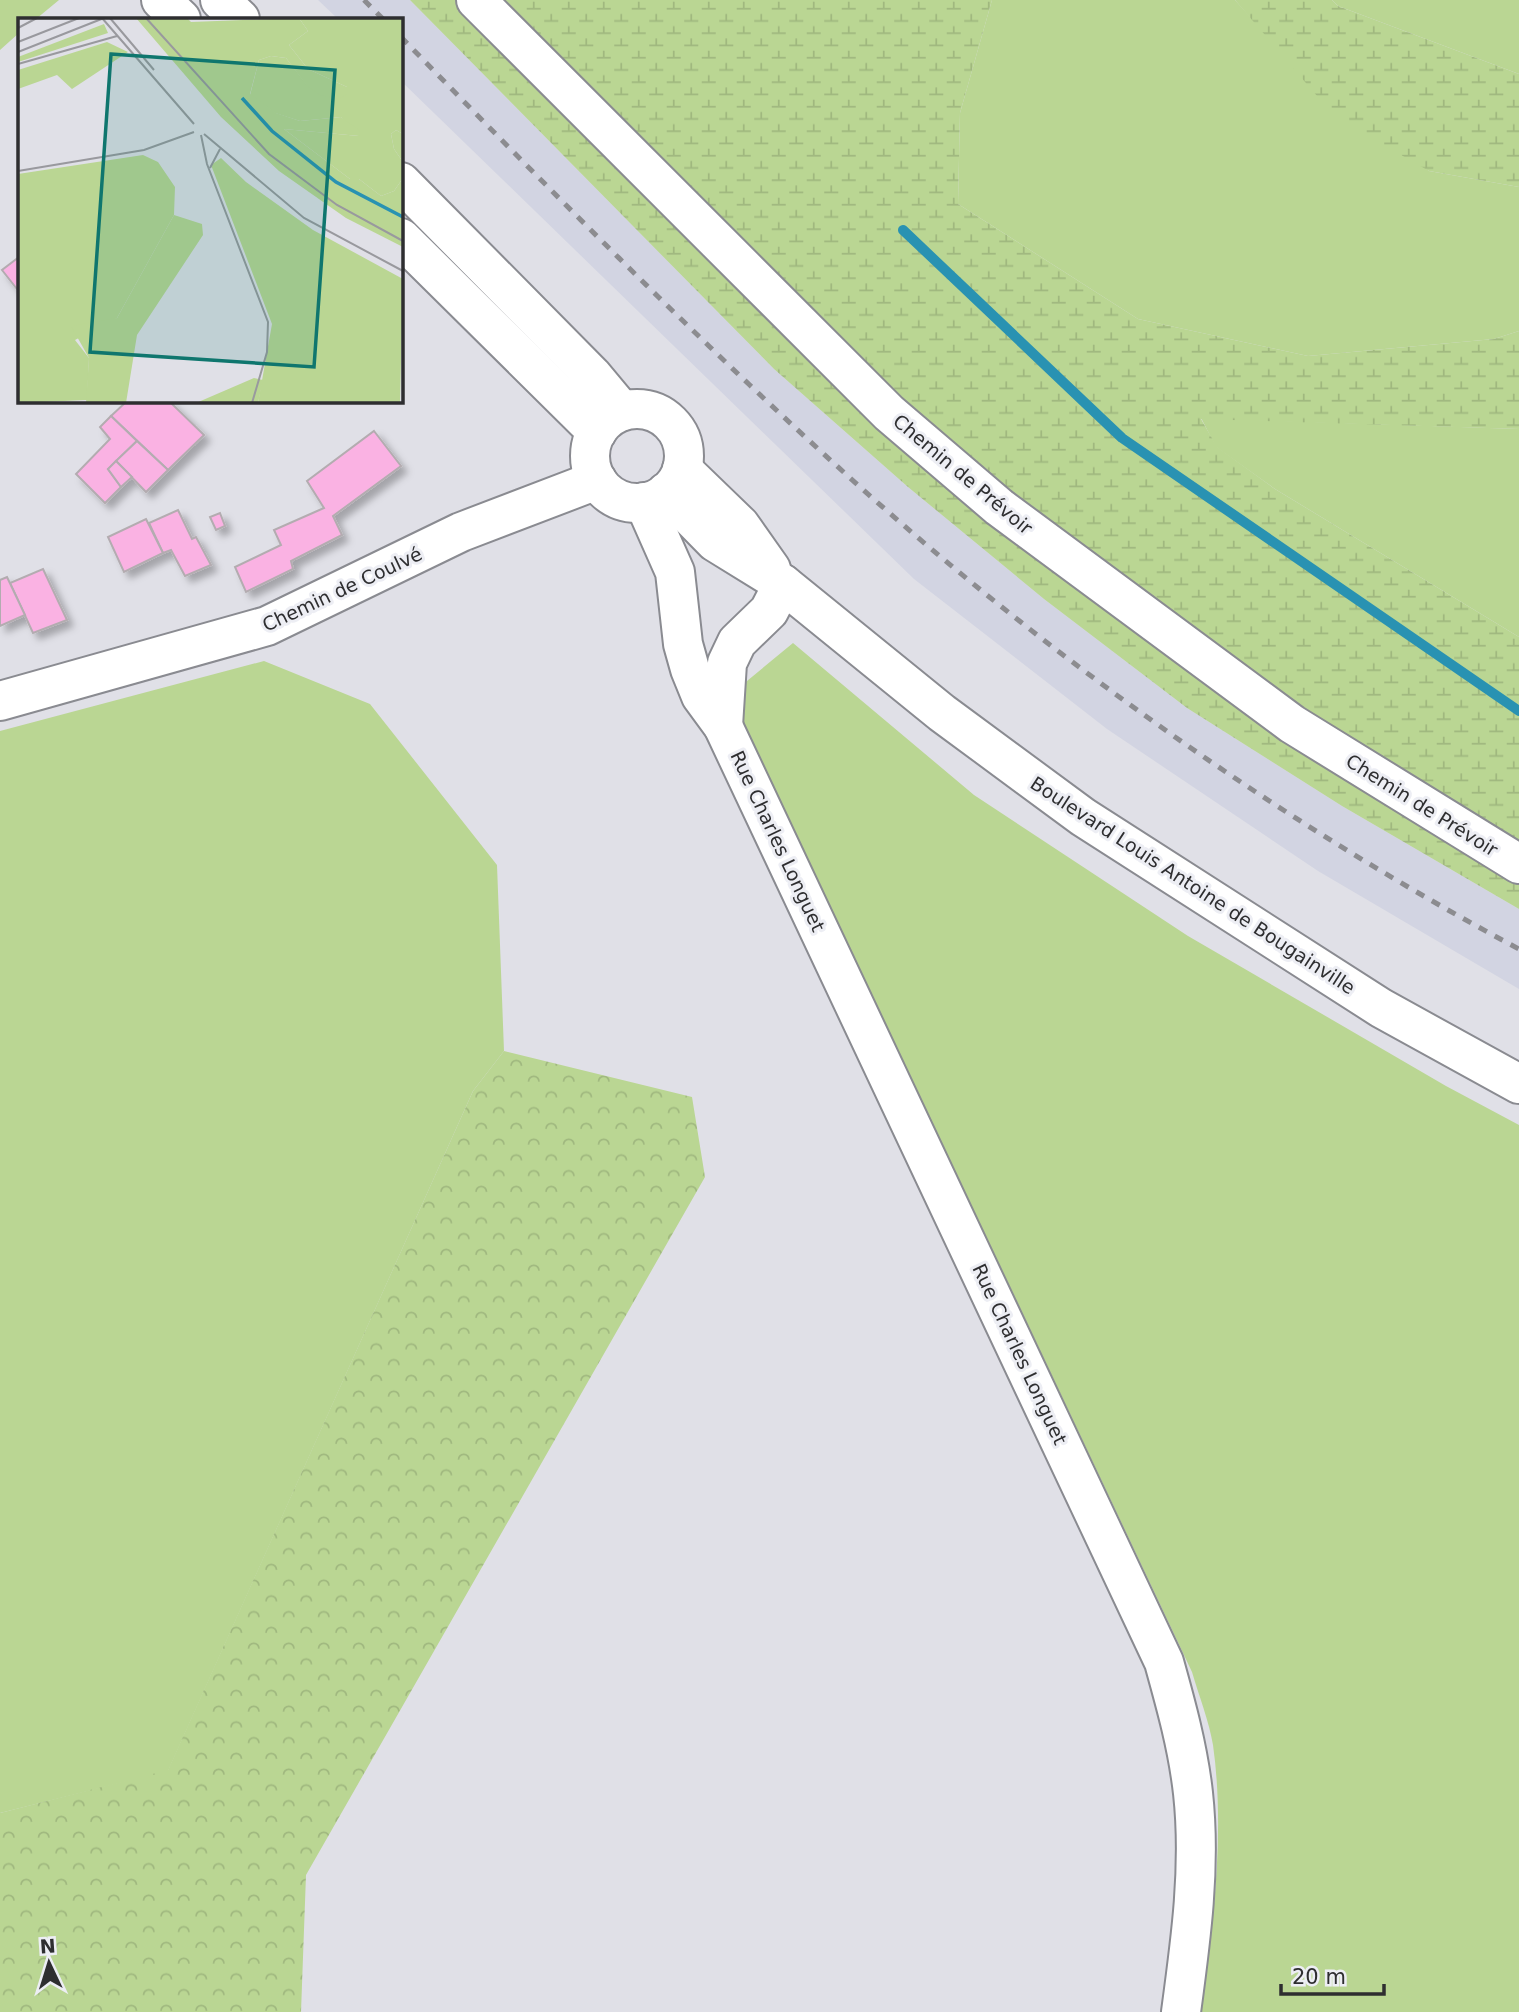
<svg xmlns="http://www.w3.org/2000/svg" width="1519" height="2012" font-family="'DejaVu Sans',sans-serif">
	<style>
		.built { fill: #d2d4e2 }
		.grass { fill: #bad693 }
		.forest { fill: url(#forest-crowns) }
		.wetland { fill: url(#wetland-marsh) }
		.lines { fill: none; stroke-linecap: round; stroke-linejoin: round }
		.stream { stroke: #2992b2; stroke-width: 10 }
		.building { fill: #fab2e3; stroke: #b3acb0; stroke-width: 2; filter: url(#shadow) }
		.minor-casing { stroke: #8a8b91; stroke-width: 42 }
		.tertiary-casing { stroke: #8a8b91; stroke-width: 42 }
		.secondary-casing { stroke: #8a8b91; stroke-width: 42 }
		.minor { stroke: #fff; stroke-width: 38 }
		.tertiary { stroke: #fff; stroke-width: 38 }
		.secondary { stroke: #fff; stroke-width: 38 }
		.rail { stroke: #8c8c90; stroke-width: 5; stroke-dasharray: 9 9; stroke-linecap: butt }
		.labels { text-anchor: middle; dominant-baseline: central; stroke-width: 6; stroke-linejoin: round; paint-order: stroke }
		.street-label { font-size: 19px; fill: #2e2e30; stroke: #edeef4 }
		.inset-river { fill: none; stroke: #2992b2; stroke-width: 3.5 }
		.inset-road { fill: none; stroke: #99999e; stroke-width: 2 }
		.view { fill: #0f766e; fill-opacity: 0.15; stroke: #0f766e; stroke-width: 3.5 }
		.inset-edge { fill: none; stroke: #2e2e30; stroke-width: 3.5 }
	</style>
	<defs>
		<pattern id="forest-crowns" width="20" height="18" patternUnits="userSpaceOnUse" patternTransform="scale(1.75)"><rect width="20" height="18" fill="#bad693"/><path d="M2 6a3 3 0 1 1 6 0M12 15a3 3 0 1 1 6 0" fill="none" stroke="#a0b87f"/></pattern>
		<pattern id="wetland-marsh" width="20" height="14" patternUnits="userSpaceOnUse" patternTransform="scale(1.75)"><rect width="20" height="14" fill="#bad693"/><path d="M1 5h8M5 5V1M11 12h8M15 12V8" fill="none" stroke="#a0b87f"/></pattern>
		<filter id="shadow"><feDropShadow dx="6" dy="6" stdDeviation="3.5" flood-color="#0004"/></filter>
	</defs>
	<rect width="100%" height="100%" fill="#e0e0e7"/>
	<path class="built" d="M 318,0 L 410,0 L 774,369 L 908,487 L 1044,599 L 1187,708 L 1342,806 L 1519,909 L 1519,989 L 1318,871 L 1107,729 L 914,579 L 401,81 L 401,19 L 338,19 Z"/>
	<g class="grass">
		<path d="M 0,0 L 59,0 L 36,19 L 19,19 L 19,33 L 0,50 Z"/>
		<path d="M 992,0 L 1235,0 L 1280,50 L 1429,171 L 1519,187 L 1519,331 L 1494,339 L 1308,356 L 1138,319 L 958,204 L 960,113 Z"/>
		<path d="M 1332,0 L 1519,0 L 1519,74 L 1338,6 Z"/>
		<path d="M 1201,418 L 1519,429 L 1519,637 L 1275,489 L 1216,447 Z"/>
		<path d="M 793,643 L 974,795 L 1188,936 L 1446,1086 L 1519,1125 L 1519,2012 L 1199,2012 C 1214,1928 1225,1830 1213,1745 C 1209,1721 1199,1696 1192,1672 L 730,695 Z"/>
		<path d="M 264,661 L 370,704 L 497,865 L 504,1051 L 473,1091 L 168,1771 L 0,1813 L 0,731 Z"/>
	</g>
	<path class="forest" d="M 504,1051 L 692,1097 L 705,1177 L 306,1875 L 301,2012 L 0,2012 L 0,1813 L 168,1770 L 473,1091 Z"/>
	<g class="wetland">
		<path d="M 410,0 L 992,0 L 960,113 L 958,204 L 1138,319 L 1308,356 L 1494,339 L 1519,331 L 1519,429 L 1201,419 L 1217,447 L 1275,489 L 1519,637 L 1519,909 L 1342,806 L 1187,708 L 1044,599 L 908,487 L 774,369 Z"/>
		<path d="M 1235,0 L 1332,0 L 1338,6 L 1519,74 L 1519,187 L 1429,171 L 1335,117 Z"/>
	</g>
	<g class="lines">
		<path class="stream" d="M 903,230 L 1122,438 L 1519,711"/>
	</g>
	<g class="building">
		<path d="M 19,257 L 19,287 L 17,289 L 2,270 Z"/>
		<path d="M 127,401 L 169,401 L 204,435 L 168,470 L 111,416 Z"/>
		<path d="M 111,416 L 137,441 L 108,469 L 121,487 L 105,503 L 76,474 L 110,439 L 100,427 Z"/>
		<path d="M 374,431 L 401,466 L 333,516 L 342,535 L 291,561 L 293,569 L 246,592 L 235,567 L 281,545 L 274,530 L 324,508 L 307,481 Z"/>
		<path d="M 137,441 L 168,470 L 146,492 L 116,461 Z"/>
		<path d="M 116,461 L 132,477 L 121,487 L 108,469 Z"/>
		<path d="M 178,510 L 192,539 L 196,537 L 211,565 L 185,576 L 171,550 L 163,553 L 149,523 Z"/>
		<path d="M 220,513 L 225,526 L 216,530 L 210,517 Z"/>
		<path d="M 146,519 L 163,553 L 124,572 L 108,537 Z"/>
		<path d="M 43,569 L 67,620 L 33,633 L 10,583 Z"/>
		<path d="M 7,577 L 25,615 L 0,626 L 0,580 Z"/>
	</g>
	<g class="lines">
		<defs>
			<g id="minor">
				<path d="M 476,0 L 889,413 L 999,507 L 1292,724 L 1519,864"/>
				<path d="M 0,701 L 267,626 L 461,532 L 597,480"/>
			</g>
			<g id="tertiary">
				<path d="M 644,502 L 675,572 L 683,644 L 690,669 L 701,696 L 723,726 L 1164,1662 C 1176,1705 1188,1748 1193,1793 C 1201,1866 1191,1939 1181,2012"/>
				<path d="M 723,726 L 727,663 L 737,642 L 769,611 L 783,584"/>
			</g>
			<g id="secondary">
				<path d="M 161,0 L 181,19"/>
				<path d="M 220,0 L 240,19"/>
				<path d="M 401,182 L 592,375 L 622,411"/>
				<path d="M 401,238 L 597,432"/>
				<circle cx="637" cy="456" r="47"/>
				<path d="M 682,469 L 740,525 L 771,569"/>
				<path d="M 666,492 L 715,542 L 783,584 L 942,713 L 1083,817 L 1381,1008 L 1519,1084"/>
			</g>
		</defs>
		<use href="#minor" class="minor-casing"/>
		<use href="#tertiary" class="tertiary-casing"/>
		<use href="#secondary" class="secondary-casing"/>
		<use href="#minor" class="minor"/>
		<use href="#tertiary" class="tertiary"/>
		<use href="#secondary" class="secondary"/>
		<g class="rail">
			<path d="M 364,0 L 383,19"/>
			<path d="M 401,37 C 550,190 700,343 859,486 C 1055,662 1286,825 1519,949"/>
		</g>
	</g>
	<g class="labels">
		<g class="street-label">
			<text transform="translate(963 474) rotate(40)">Chemin de Prévoir</text>
			<text transform="translate(342 589) rotate(-25)">Chemin de Coulvé</text>
			<text transform="translate(1422 805) rotate(32)">Chemin de Prévoir</text>
			<text transform="translate(778 841) rotate(65)">Rue Charles Longuet</text>
			<text transform="translate(1193 885) rotate(33)">Boulevard Louis Antoine de Bougainville</text>
			<text transform="translate(1020 1354) rotate(65)">Rue Charles Longuet</text>
		</g>
	</g>
	<g transform="translate(18 18)">
		<rect width="385" height="385" fill="#e0e0e7"/>
		<path d="M 281,0 L 385,0 L 385,116 L 378,112 L 373,116 L 376,131 L 385,144 L 385,160 L 376,173 L 363,178 L 341,161 L 332,161 L 266,111 L 341,118 L 323,99 L 282,103 L 257,95 L 232,77 L 241,42 L 253,38 L 268,40 L 289,67 L 329,69 L 290,51 L 271,27 L 290,13 ZM 86,6 L 90,15 L 0,44 L 0,39 ZM 89,24 L 110,34 L 54,71 L 39,57 L 0,71 L 0,52 ZM 125,137 L 140,144 L 157,169 L 156,197 L 99,300 L 57,322 L 71,340 L 69,382 L 0,385 L 0,156 ZM 203,140 L 228,164 L 295,212 L 385,261 L 382,385 L 240,385 L 254,306 L 193,147 Z" fill="#bad693"/>
		<path d="M 156,197 L 184,206 L 185,217 L 119,317 L 108,385 L 68,385 L 71,340 L 53,308 L 99,300 ZM 236,360 L 245,362 L 240,385 L 178,385 Z" fill="#bad693"/>
		<path d="M 118,0 L 169,0 L 173,4 L 281,0 L 290,13 L 271,27 L 290,51 L 329,69 L 329,76 L 321,81 L 302,77 L 289,68 L 268,40 L 253,38 L 241,42 L 232,76 L 258,95 L 282,103 L 323,99 L 342,113 L 341,118 L 266,111 L 332,161 L 341,161 L 363,178 L 376,173 L 385,160 L 385,229 L 328,200 L 261,153 L 203,99 ZM 378,112 L 385,116 L 385,144 L 376,131 L 373,116 Z" fill="#bad693"/>
		<path class="inset-river" d="M 224,80 L 254,113 L 318,164 L 385,199"/>
		<path class="inset-road" d="M 84,0 L 176,106M 92,0 L 136,52M 128,0 L 251,136 L 319,187 L 385,223M 0,10 L 19,0M 0,24 L 61,0M 0,34 L 86,0M 0,46 L 99,18M 186,116 L 286,200 L 385,253M 183,117 L 189,146 L 250,304 L 249,334 L 234,385M 192,150 L 202,131M 0,153 L 126,132 L 176,114"/>
		<path class="view" d="M 93,36 L 317,52 L 296,349 L 72,334 Z"/>
		<rect width="385" height="385" class="inset-edge"/>
	</g>
	<g transform="translate(49 1963) rotate(356)" stroke="#edeef4" stroke-width="5" paint-order="stroke">
	<path d="M0-5L12 26L0 18L-12 26Z" fill="#2e2e30"/>
	<text y="-10" font-size="19" font-weight="bold" text-anchor="middle" fill="#2e2e30">N</text>
	</g>
	<path d="M1281 1984v10h103v-10" fill="none" stroke="#2e2e30" stroke-width="3.5"/>
	<text x="1292" y="1984" font-size="21" fill="#2e2e30" stroke="#edeef4" stroke-width="5" paint-order="stroke">20 m</text>
</svg>
